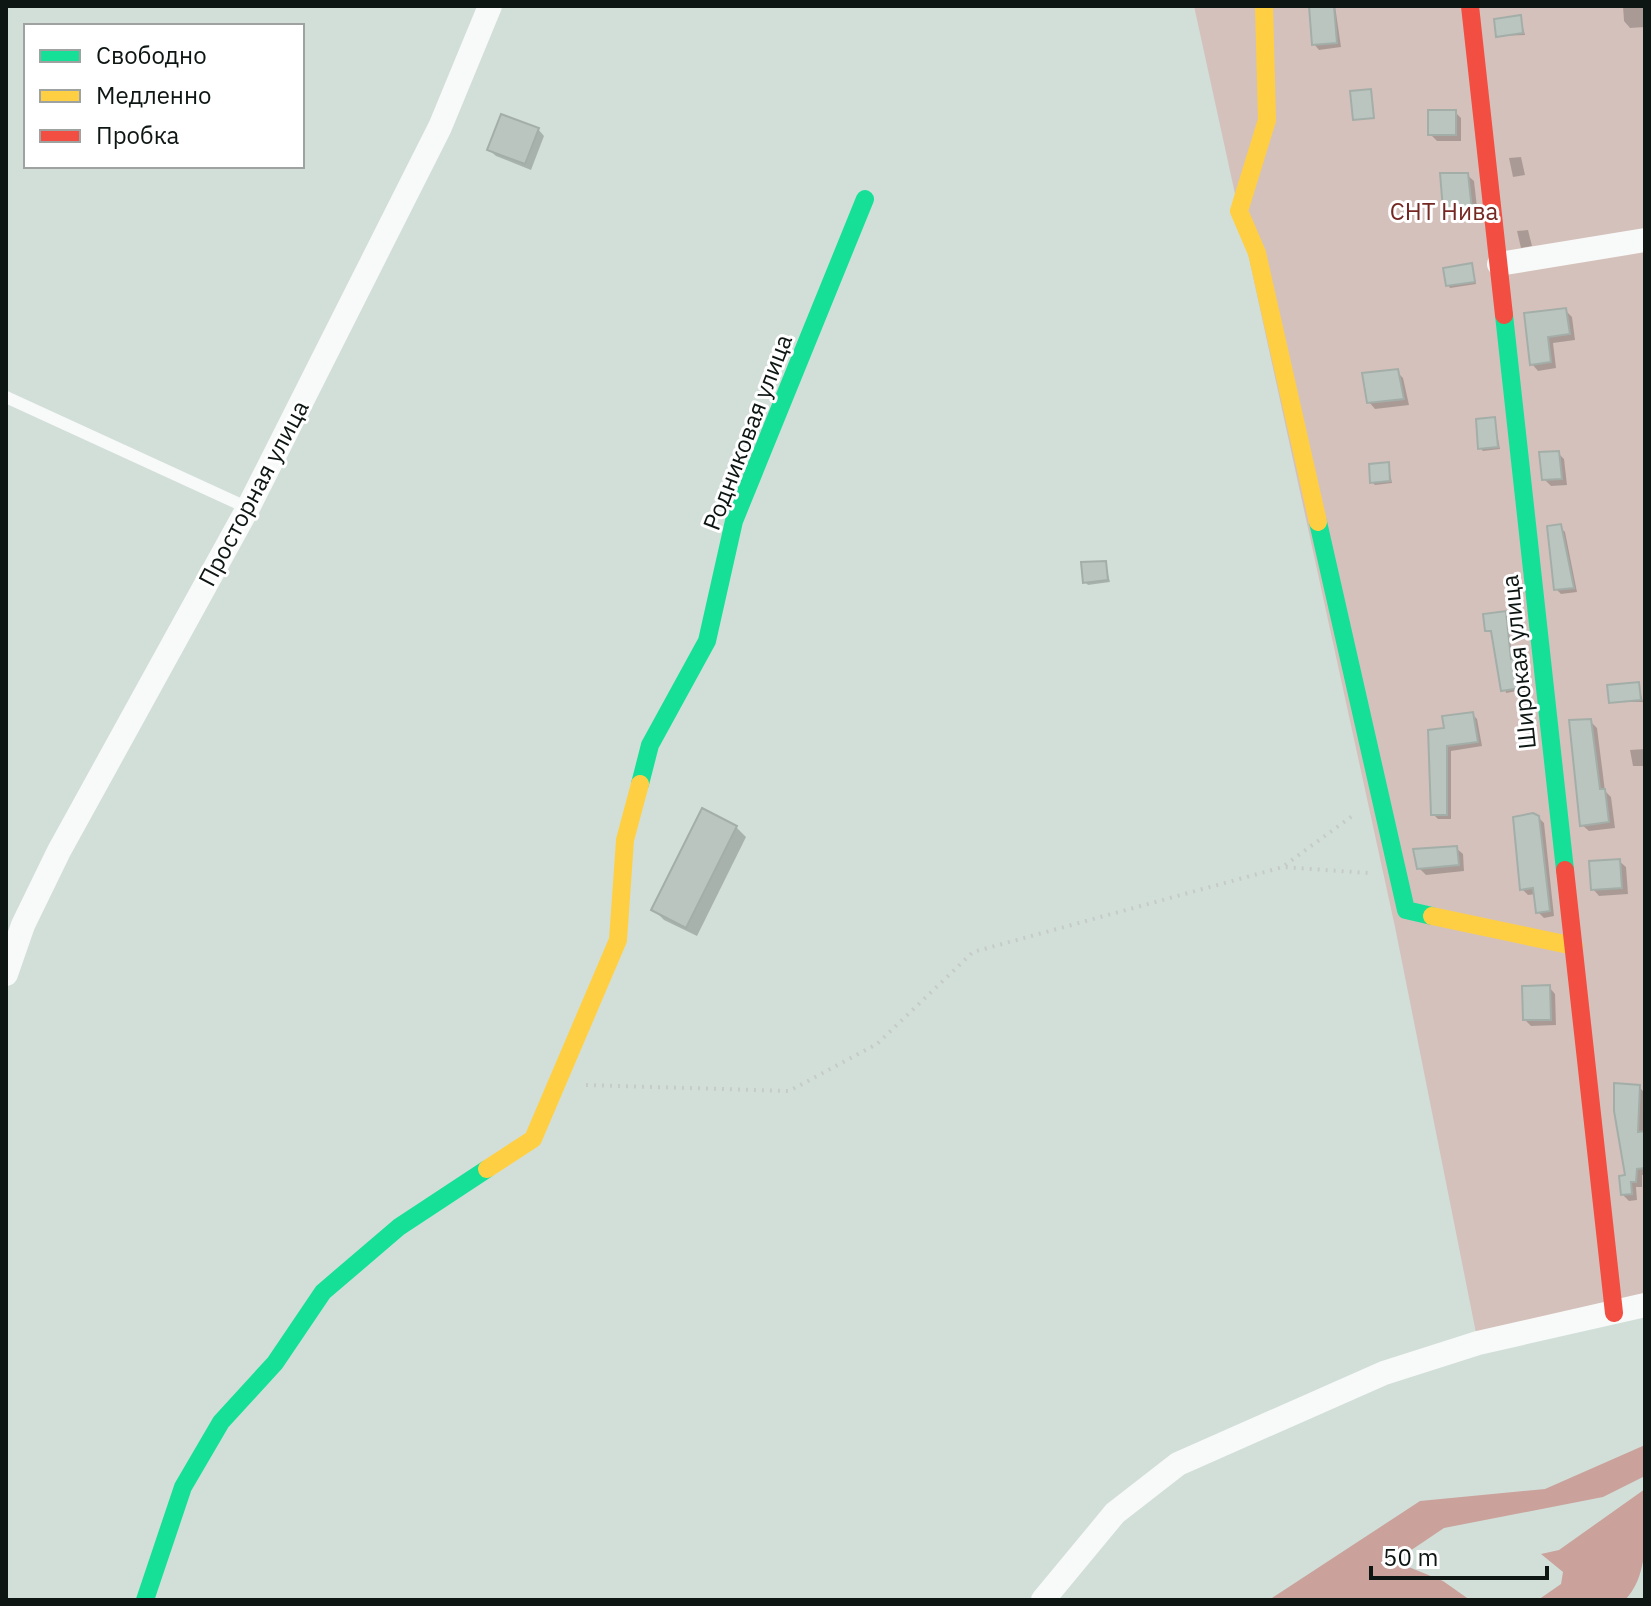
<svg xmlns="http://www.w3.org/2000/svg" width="1651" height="1606" font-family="'IBM Plex Sans',sans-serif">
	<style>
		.green { fill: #d5c1bb }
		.water { fill: #caa29b }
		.shadow { fill: #0003 }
		.building { fill: #bac5c0; stroke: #a4aea9; stroke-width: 2 }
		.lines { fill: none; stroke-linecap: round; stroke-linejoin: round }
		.path { stroke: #c6cbc9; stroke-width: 4; stroke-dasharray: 2 6; stroke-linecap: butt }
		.lane { stroke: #f8faf9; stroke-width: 12 }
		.street { stroke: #f8faf9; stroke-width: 24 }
		.fast { stroke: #16e098; stroke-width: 18 }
		.slow { stroke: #ffcf43; stroke-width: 18 }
		.jam { stroke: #f24e42; stroke-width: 18 }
		.labels { text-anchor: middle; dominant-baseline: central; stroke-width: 6; stroke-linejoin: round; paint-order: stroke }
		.park-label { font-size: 24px; fill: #752823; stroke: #fff }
		.street-label { font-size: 24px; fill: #0d1612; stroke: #fff }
	</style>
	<rect width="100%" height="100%" fill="#d2dfd9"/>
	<path class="green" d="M 1194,6 L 1645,6 L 1645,1303 L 1478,1343 L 1395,927 Z"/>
	<g class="water">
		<path d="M 1645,1445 L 1645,1476 L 1603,1497 L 1444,1528 L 1401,1557 L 1399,1563 L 1443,1581 L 1470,1600 L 1269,1600 L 1420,1501 L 1545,1489 Z"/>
		<path d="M 1645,1489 C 1645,1525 1651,1574 1625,1600 L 1538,1600 L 1561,1584 L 1563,1572 L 1541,1554 L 1559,1550 Z"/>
	</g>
	<g class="shadow">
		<path d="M 1310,6 L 1335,6 L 1341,47 L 1319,50 L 1314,44 Z"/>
		<path d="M 1623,6 L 1645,6 L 1645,27 L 1630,28 L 1624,21 Z"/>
		<path d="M 1520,17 L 1525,35 L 1498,36 Z"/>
		<path d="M 1455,112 L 1461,118 L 1461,141 L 1437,141 L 1430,134 Z"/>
		<path d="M 538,129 L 544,136 L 531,170 L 496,156 L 489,150 Z"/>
		<path d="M 1521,157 L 1525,175 L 1513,177 L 1509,158 Z"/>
		<path d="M 1467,175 L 1474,181 L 1478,216 L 1452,216 L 1445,210 Z"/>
		<path d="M 1528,230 L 1532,246 L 1521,248 L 1517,231 Z"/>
		<path d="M 1472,265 L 1476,284 L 1450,288 L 1448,285 Z"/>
		<path d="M 1565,310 L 1572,317 L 1575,340 L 1553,343 L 1556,368 L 1538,371 L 1532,364 L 1526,315 Z"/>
		<path d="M 1397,372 L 1403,378 L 1409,405 L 1375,409 L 1369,402 Z"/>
		<path d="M 1494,419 L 1500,449 L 1483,451 L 1480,448 Z"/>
		<path d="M 1558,453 L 1564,459 L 1567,485 L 1551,486 L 1544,479 Z"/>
		<path d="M 1388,464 L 1392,483 L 1375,485 L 1372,482 Z"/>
		<path d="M 1560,527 L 1565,532 L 1577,592 L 1561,594 L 1556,589 Z"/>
		<path d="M 1105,563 L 1110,582 L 1088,585 L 1085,582 Z"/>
		<path d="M 1506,613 L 1513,661 L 1518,663 L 1523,690 L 1506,693 L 1493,633 L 1487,630 Z"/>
		<path d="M 1638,684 L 1643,702 L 1611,702 Z"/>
		<path d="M 1472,714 L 1477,719 L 1482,746 L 1451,751 L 1451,819 L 1438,819 L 1433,814 L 1446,730 Z"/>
		<path d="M 1590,721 L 1597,728 L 1605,791 L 1611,797 L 1615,828 L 1589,831 L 1582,825 Z"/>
		<path d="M 1645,749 L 1645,766 L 1633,766 L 1630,750 Z"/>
		<path d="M 1538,817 L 1544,823 L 1554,916 L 1544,918 L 1538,912 L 1536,894 L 1528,895 L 1522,889 Z"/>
		<path d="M 736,827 L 746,837 L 697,936 L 664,920 L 654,910 Z"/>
		<path d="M 1456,848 L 1463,854 L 1464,871 L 1426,875 L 1419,868 Z"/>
		<path d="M 1619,861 L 1626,867 L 1628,894 L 1599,896 L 1593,889 Z"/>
		<path d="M 1549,987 L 1555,994 L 1556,1025 L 1531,1026 L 1525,1020 Z"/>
		<path d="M 1639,1087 L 1645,1093 L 1645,1175 L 1642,1175 L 1642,1187 L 1636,1187 L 1637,1200 L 1629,1201 L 1623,1195 Z"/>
	</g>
	<g class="building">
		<path d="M 1309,6 L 1334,6 L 1337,43 L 1312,45 Z"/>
		<path d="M 1521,15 L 1523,33 L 1496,37 L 1494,19 Z"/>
		<path d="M 1371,89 L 1374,118 L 1353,120 L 1350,91 Z"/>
		<rect x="1428" y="110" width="28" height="25"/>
		<path d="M 501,114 L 539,128 L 525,164 L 487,150 Z"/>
		<path d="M 1440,173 L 1468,173 L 1472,210 L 1443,210 Z"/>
		<path d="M 1472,263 L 1475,282 L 1446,286 L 1443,268 Z"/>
		<path d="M 1566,308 L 1570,334 L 1548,337 L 1551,362 L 1530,365 L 1524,313 Z"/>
		<path d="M 1398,369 L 1404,399 L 1367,403 L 1362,373 Z"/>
		<path d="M 1495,417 L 1498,447 L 1478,449 L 1476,419 Z"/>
		<path d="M 1559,451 L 1562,479 L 1542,480 L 1539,452 Z"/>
		<path d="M 1389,462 L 1390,481 L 1370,483 L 1369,464 Z"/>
		<path d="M 1561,524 L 1574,588 L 1554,590 L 1547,526 Z"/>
		<path d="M 1106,561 L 1108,580 L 1083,583 L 1081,562 Z"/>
		<path d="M 1506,611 L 1511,659 L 1516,658 L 1521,688 L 1501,691 L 1491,631 L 1485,631 L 1483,614 Z"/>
		<path d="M 1639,682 L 1641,700 L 1609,703 L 1607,685 Z"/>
		<path d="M 1473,712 L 1478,742 L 1447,746 L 1447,815 L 1431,815 L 1428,730 L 1444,728 L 1442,716 Z"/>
		<path d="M 1591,719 L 1600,789 L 1605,789 L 1609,822 L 1580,826 L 1569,720 Z"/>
		<path d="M 702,808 L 737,826 L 686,928 L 651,910 Z"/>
		<path d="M 1533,813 L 1539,816 L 1550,911 L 1536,913 L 1533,888 L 1520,890 L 1513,817 Z"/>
		<path d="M 1457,846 L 1459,865 L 1417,869 L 1413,849 Z"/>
		<path d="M 1620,859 L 1622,888 L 1591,890 L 1589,861 Z"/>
		<path d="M 1550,985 L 1551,1020 L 1523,1020 L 1522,986 Z"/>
		<path d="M 1614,1083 L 1640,1085 L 1638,1132 L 1645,1131 L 1645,1168 L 1637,1169 L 1636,1182 L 1631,1182 L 1632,1194 L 1621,1195 L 1619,1176 L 1625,1175 L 1614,1111 Z"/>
	</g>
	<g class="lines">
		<g class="path">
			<path d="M 1285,865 L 1355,814"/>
			<path d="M 586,1085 L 789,1091 L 877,1044 L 973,952 L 1283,867 L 1368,873"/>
		</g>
		<path class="lane" d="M 6,397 L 248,508"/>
		<g class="street">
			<path d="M 1499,264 L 1645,240"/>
			<path d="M 6,974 L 23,925 L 59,851 L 248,508 L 440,127 L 490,6"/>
			<path d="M 1043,1600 L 1115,1513 L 1178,1464 L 1384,1373 L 1478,1343 L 1645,1305"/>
		</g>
		<g class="fast">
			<path d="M 1504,315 L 1565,870"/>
			<path d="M 1318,522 L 1406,910 L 1432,916"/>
			<path d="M 640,784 L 650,745 L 707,641 L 734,521 L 865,199"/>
			<path d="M 145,1600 L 183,1487 L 221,1422 L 275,1363 L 323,1292 L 399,1227 L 487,1169"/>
		</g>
		<g class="slow">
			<path d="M 1264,6 L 1267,120 L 1239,211 L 1257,253 L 1318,522"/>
			<path d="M 1432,916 L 1574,946"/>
			<path d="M 487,1169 L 533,1139 L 618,940 L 625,840 L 640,784"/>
		</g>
		<g class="jam">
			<path d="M 1470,6 L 1504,315"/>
			<path d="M 1565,870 L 1614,1313"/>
		</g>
	</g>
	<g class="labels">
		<g class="park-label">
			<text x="1444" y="211">СНТ Нива</text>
		</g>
		<g class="street-label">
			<text transform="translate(747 432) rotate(-69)">Родниковая улица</text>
			<text transform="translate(253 493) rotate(-62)">Просторная улица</text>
			<text transform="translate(1518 662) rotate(-96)">Широкая улица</text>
		</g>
	</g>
	<rect width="1651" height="1606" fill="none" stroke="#0d1612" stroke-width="16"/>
	<rect x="24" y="24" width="280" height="144" fill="#ffffff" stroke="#9ea2a0" stroke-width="2"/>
	<rect x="40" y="50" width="40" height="12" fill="#16e098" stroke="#9ea2a0" stroke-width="2"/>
	<text x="96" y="64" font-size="24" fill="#0d1612">Свободно</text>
	<rect x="40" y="90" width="40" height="12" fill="#ffcf43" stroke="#9ea2a0" stroke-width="2"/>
	<text x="96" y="104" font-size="24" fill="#0d1612">Медленно</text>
	<rect x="40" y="130" width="40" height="12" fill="#f24e42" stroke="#9ea2a0" stroke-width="2"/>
	<text x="96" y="144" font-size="24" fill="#0d1612">Пробка</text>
	<path d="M1371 1566v12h176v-12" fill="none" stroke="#0d1612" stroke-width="4"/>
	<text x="1383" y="1566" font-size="24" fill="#0d1612" stroke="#ffffff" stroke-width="6" paint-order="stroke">50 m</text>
</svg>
